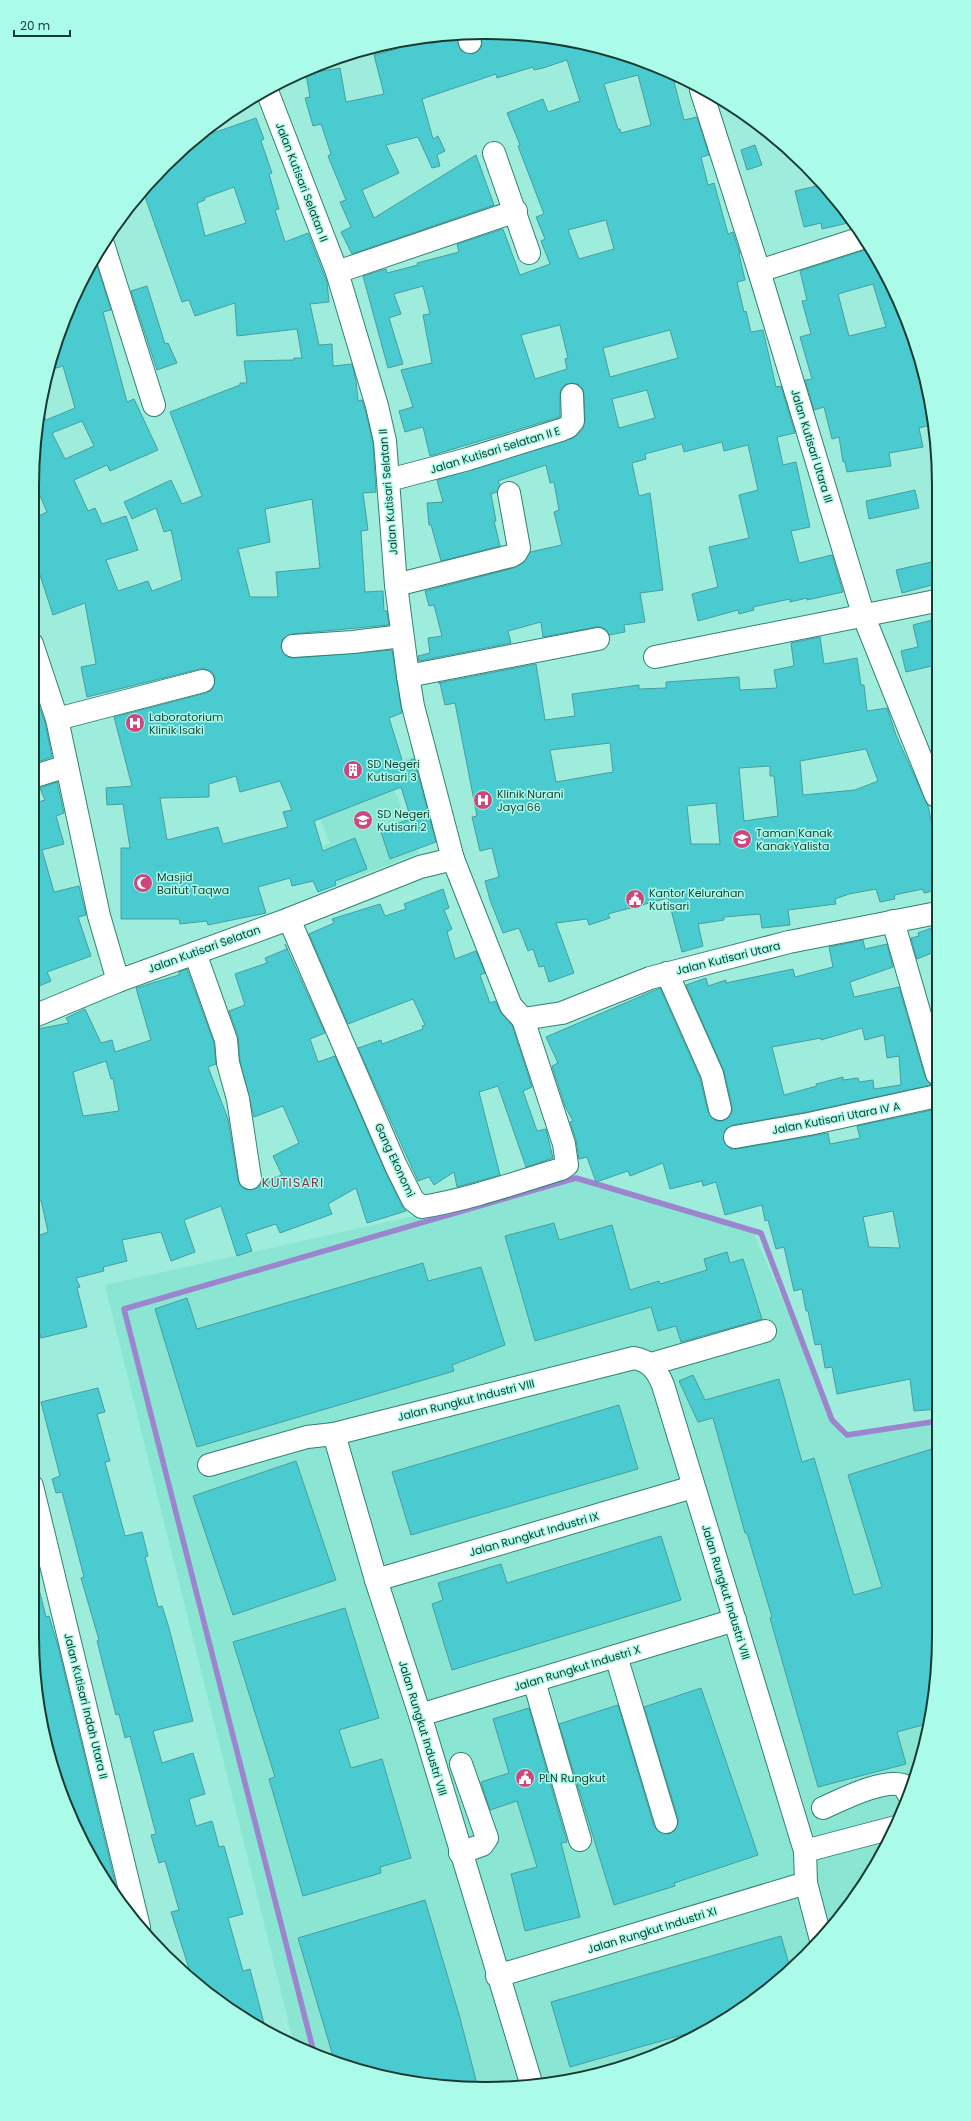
<svg xmlns="http://www.w3.org/2000/svg" width="971" height="2121" font-family="Poppins,sans-serif">
	<style>
		.built { fill: #8ae5d2 }
		.lines { fill: none; stroke-linecap: round; stroke-linejoin: round }
		.stream { stroke: #9d84ce; stroke-width: 5.5 }
		.building { fill: #49cbd0; stroke: #489da0; fill-rule: evenodd }
		.minor-casing { stroke: #308273; stroke-width: 24 }
		.minor { stroke: #fff; stroke-width: 22 }
		.labels { text-anchor: middle; dominant-baseline: central; stroke-width: 3; stroke-linejoin: round; paint-order: stroke }
		.street-label { font-size: 11px; fill: #183a33; stroke: #abfbe9 }
		.poi-label { font-size: 11px; fill: #183a33; stroke: #abfbe9; text-anchor: start }
		.quarter-label { font-size: 13px; letter-spacing: 1px; fill: #7d3750; stroke: #abfbe9 }
		.rim { fill: none; stroke: #183a33; stroke-width: 2 }
	</style>
	<rect width="100%" height="100%" fill="#9eeddc"/>
	<g class="built">
		<path d="M 416,755 L 425,780 L 395,791 L 419,853 L 338,884 L 324,846 L 330,843 L 311,797 Z"/>
		<path d="M 575,1180 L 753,1232 L 842,1437 L 938,1423 L 939,1636 L 930,1724 L 905,1809 L 878,1862 L 826,1935 L 762,1995 L 712,2028 L 631,2065 L 545,2085 L 485,2089 L 397,2080 L 340,2065 L 294,2044 L 105,1285 Z"/>
	</g>
	<g class="lines">
		<path class="stream" d="M 314,2053 L 124,1309 L 576,1178 L 761,1233 L 832,1420 L 847,1435 L 938,1421"/>
	</g>
	<g class="building">
		<path d="M 480,32 L 519,35 L 521,41 L 534,37 L 574,41 L 659,66 L 672,74 L 684,120 L 697,117 L 709,155 L 701,157 L 708,185 L 714,183 L 728,234 L 733,232 L 740,254 L 739,254 L 745,280 L 737,282 L 744,312 L 746,311 L 751,332 L 763,330 L 776,387 L 781,386 L 795,433 L 777,437 L 783,465 L 796,462 L 810,527 L 791,531 L 799,563 L 832,555 L 843,592 L 807,600 L 807,598 L 790,602 L 790,599 L 753,607 L 754,610 L 739,614 L 738,610 L 698,621 L 692,594 L 718,587 L 709,547 L 749,538 L 739,495 L 758,490 L 748,445 L 724,451 L 722,442 L 684,452 L 682,444 L 645,454 L 646,459 L 632,463 L 639,496 L 650,493 L 663,590 L 640,593 L 645,622 L 624,625 L 625,632 L 609,635 L 602,627 L 596,627 L 543,637 L 541,622 L 508,631 L 511,643 L 419,661 L 418,656 L 430,653 L 428,638 L 442,636 L 434,605 L 429,606 L 425,591 L 514,568 L 523,563 L 530,552 L 562,545 L 554,512 L 559,510 L 554,482 L 550,483 L 546,465 L 498,481 L 500,485 L 497,492 L 491,494 L 496,521 L 494,521 L 500,546 L 441,561 L 431,525 L 429,525 L 427,503 L 443,502 L 437,480 L 573,438 L 583,429 L 585,421 L 584,395 L 583,389 L 578,384 L 572,383 L 566,384 L 561,389 L 560,395 L 560,417 L 430,456 L 423,427 L 405,432 L 399,411 L 413,407 L 401,370 L 432,363 L 423,315 L 430,314 L 423,286 L 394,294 L 401,314 L 389,318 L 403,364 L 388,368 L 363,276 L 386,269 L 387,273 L 418,265 L 417,263 L 459,252 L 457,244 L 503,229 L 520,275 L 550,264 L 541,241 L 545,239 L 536,217 L 544,214 L 518,146 L 520,145 L 507,113 L 543,99 L 548,112 L 580,101 L 567,60 L 543,68 L 534,70 L 533,67 L 497,78 L 496,74 L 422,99 L 433,139 L 438,136 L 445,151 L 437,155 L 440,166 L 432,168 L 418,137 L 386,145 L 399,173 L 362,190 L 374,218 L 476,155 L 494,205 L 352,254 L 341,232 L 351,227 L 340,202 L 346,200 L 328,156 L 331,154 L 321,124 L 313,126 L 305,98 L 310,97 L 306,74 L 340,68 L 346,102 L 384,94 L 374,55 L 397,49 L 395,41 L 397,41 L 428,38 L 430,44 L 456,37 L 461,51 L 473,54 L 478,51 L 482,46 ZM 638,75 L 651,125 L 621,133 L 620,129 L 618,129 L 604,84 ZM 606,220 L 614,249 L 579,259 L 568,230 ZM 560,325 L 568,358 L 565,359 L 567,369 L 535,379 L 521,335 ZM 670,330 L 678,358 L 610,377 L 603,348 ZM 647,390 L 655,418 L 619,428 L 612,399 Z"/>
		<path d="M 256,118 L 264,139 L 261,141 L 272,173 L 269,174 L 279,209 L 275,210 L 285,242 L 308,233 L 327,282 L 329,302 L 310,304 L 319,345 L 332,344 L 333,366 L 352,364 L 356,381 L 358,401 L 362,400 L 365,409 L 373,443 L 376,492 L 363,493 L 368,530 L 361,531 L 365,592 L 383,591 L 384,611 L 387,611 L 389,625 L 292,634 L 282,640 L 281,647 L 287,657 L 294,658 L 392,650 L 402,713 L 389,718 L 403,763 L 414,759 L 436,842 L 390,859 L 380,829 L 411,819 L 401,787 L 314,821 L 323,851 L 355,838 L 367,869 L 335,881 L 336,885 L 318,892 L 313,881 L 292,886 L 290,878 L 258,887 L 266,913 L 208,925 L 207,921 L 180,924 L 179,919 L 121,919 L 121,848 L 130,848 L 123,804 L 107,805 L 106,788 L 132,786 L 114,717 L 206,693 L 212,690 L 215,678 L 212,672 L 206,669 L 200,669 L 87,697 L 81,667 L 96,664 L 85,603 L 53,615 L 39,572 L 37,572 L 32,552 L 32,519 L 47,512 L 33,479 L 40,406 L 46,420 L 75,408 L 63,366 L 49,370 L 66,312 L 95,259 L 111,310 L 103,312 L 127,402 L 134,399 L 158,450 L 110,471 L 107,465 L 74,480 L 88,511 L 95,508 L 102,524 L 126,516 L 138,550 L 106,560 L 118,591 L 148,581 L 152,591 L 182,580 L 171,530 L 164,532 L 156,508 L 132,519 L 124,502 L 171,480 L 182,504 L 202,496 L 170,412 L 240,385 L 240,383 L 247,383 L 244,361 L 294,360 L 294,358 L 302,358 L 297,329 L 237,336 L 235,303 L 195,316 L 189,300 L 182,302 L 143,191 L 165,165 L 196,139 ZM 234,187 L 246,223 L 205,236 L 197,203 L 205,200 L 204,198 ZM 82,421 L 94,446 L 65,459 L 52,433 ZM 312,499 L 320,568 L 276,572 L 278,597 L 250,597 L 238,549 L 270,542 L 265,509 ZM 236,776 L 240,792 L 280,781 L 292,810 L 283,812 L 288,827 L 223,844 L 218,827 L 167,840 L 160,798 L 209,797 L 209,784 Z"/>
		<path d="M 755,145 L 762,165 L 747,170 L 741,150 Z"/>
		<path d="M 821,185 L 845,209 L 852,222 L 822,229 L 821,223 L 804,227 L 795,191 Z"/>
		<path d="M 868,249 L 904,312 L 934,424 L 919,428 L 923,447 L 889,453 L 891,466 L 847,472 L 845,462 L 843,462 L 839,437 L 832,439 L 824,407 L 814,410 L 805,380 L 812,379 L 800,337 L 811,334 L 802,301 L 807,300 L 800,271 ZM 873,284 L 886,327 L 849,336 L 838,294 Z"/>
		<path d="M 147,286 L 165,344 L 168,343 L 177,363 L 157,370 L 131,291 Z"/>
		<path d="M 915,490 L 919,508 L 869,519 L 866,501 Z"/>
		<path d="M 936,561 L 936,584 L 902,593 L 896,570 Z"/>
		<path d="M 936,619 L 936,665 L 906,672 L 901,651 L 918,647 L 913,625 Z"/>
		<path d="M 820,637 L 824,664 L 857,658 L 861,685 L 864,685 L 867,711 L 887,708 L 896,735 L 928,806 L 936,844 L 937,890 L 924,893 L 923,889 L 894,895 L 895,899 L 880,902 L 876,889 L 849,894 L 835,899 L 836,904 L 788,910 L 790,925 L 762,928 L 760,914 L 724,917 L 724,920 L 698,924 L 703,946 L 682,952 L 668,898 L 608,914 L 610,918 L 589,925 L 587,919 L 556,923 L 574,973 L 549,982 L 544,966 L 539,967 L 533,949 L 528,951 L 519,928 L 503,933 L 490,900 L 485,881 L 499,877 L 492,848 L 480,851 L 472,817 L 477,816 L 455,703 L 445,705 L 440,683 L 438,683 L 536,664 L 545,720 L 575,716 L 572,694 L 639,685 L 639,689 L 666,688 L 666,682 L 739,677 L 740,690 L 777,688 L 774,670 L 794,666 L 791,643 ZM 610,743 L 613,772 L 556,782 L 550,750 ZM 866,749 L 878,781 L 855,790 L 803,795 L 800,761 ZM 770,766 L 770,776 L 774,776 L 778,816 L 744,821 L 739,768 ZM 716,803 L 720,844 L 691,844 L 687,806 Z"/>
		<path d="M 32,687 L 45,722 L 52,757 L 32,764 Z"/>
		<path d="M 57,782 L 64,813 L 56,816 L 64,844 L 42,850 L 54,892 L 79,886 L 86,915 L 78,917 L 91,956 L 47,972 L 51,981 L 32,989 L 32,804 L 45,800 L 40,788 Z"/>
		<path d="M 443,889 L 449,908 L 444,910 L 452,929 L 447,932 L 455,959 L 476,951 L 485,973 L 480,975 L 490,1003 L 495,1001 L 502,1014 L 512,1025 L 532,1087 L 523,1091 L 537,1131 L 546,1129 L 553,1158 L 526,1167 L 498,1086 L 479,1092 L 500,1175 L 457,1187 L 454,1172 L 434,1185 L 429,1177 L 418,1181 L 358,1048 L 381,1040 L 382,1044 L 423,1029 L 422,1026 L 425,1025 L 413,999 L 348,1024 L 309,934 L 334,923 L 332,919 L 380,904 L 385,916 L 406,909 L 404,904 Z"/>
		<path d="M 937,926 L 937,951 L 917,959 L 911,938 L 919,936 L 918,933 Z"/>
		<path d="M 863,940 L 865,949 L 887,944 L 893,967 L 850,982 L 854,997 L 899,987 L 925,1077 L 931,1085 L 807,1112 L 733,1125 L 727,1128 L 723,1139 L 726,1145 L 731,1149 L 737,1149 L 828,1133 L 830,1144 L 860,1138 L 857,1126 L 937,1109 L 938,1182 L 934,1183 L 938,1202 L 938,1261 L 934,1261 L 933,1304 L 938,1304 L 938,1409 L 914,1411 L 910,1379 L 837,1394 L 832,1367 L 825,1368 L 821,1344 L 815,1345 L 808,1311 L 806,1311 L 802,1289 L 794,1291 L 784,1247 L 776,1249 L 768,1220 L 765,1221 L 762,1205 L 725,1215 L 716,1182 L 703,1186 L 702,1181 L 670,1189 L 663,1163 L 630,1176 L 628,1171 L 596,1182 L 587,1157 L 579,1159 L 576,1140 L 570,1122 L 573,1121 L 565,1106 L 552,1066 L 558,1063 L 546,1037 L 660,988 L 700,1078 L 708,1112 L 716,1121 L 723,1121 L 732,1113 L 732,1107 L 724,1071 L 686,985 L 706,978 L 708,986 L 726,980 L 726,983 L 793,969 L 795,977 L 833,967 L 829,947 ZM 862,1028 L 865,1040 L 884,1035 L 887,1058 L 899,1056 L 901,1085 L 874,1089 L 873,1080 L 859,1082 L 858,1078 L 843,1080 L 843,1077 L 816,1084 L 817,1086 L 784,1095 L 772,1047 L 821,1038 L 821,1040 ZM 893,1211 L 900,1248 L 869,1247 L 863,1217 Z"/>
		<path d="M 285,944 L 325,1033 L 310,1039 L 318,1062 L 335,1056 L 385,1171 L 402,1206 L 406,1211 L 367,1223 L 356,1188 L 328,1204 L 332,1214 L 280,1233 L 276,1224 L 246,1234 L 252,1251 L 237,1256 L 221,1206 L 184,1220 L 195,1252 L 171,1261 L 161,1232 L 122,1240 L 127,1261 L 103,1267 L 104,1271 L 76,1278 L 80,1287 L 77,1288 L 87,1327 L 41,1338 L 32,1306 L 32,1238 L 48,1232 L 41,1200 L 32,1202 L 32,1030 L 69,1023 L 66,1018 L 85,1009 L 101,1043 L 112,1040 L 115,1052 L 151,1040 L 136,988 L 179,975 L 179,972 L 187,969 L 214,1043 L 216,1064 L 208,1067 L 228,1119 L 238,1180 L 240,1185 L 245,1189 L 252,1190 L 258,1187 L 262,1182 L 282,1175 L 273,1156 L 299,1143 L 283,1106 L 254,1117 L 240,1061 L 238,1036 L 229,1011 L 245,1005 L 235,974 L 267,963 L 265,958 L 287,949 ZM 106,1061 L 111,1079 L 113,1078 L 119,1111 L 83,1116 L 73,1072 Z"/>
		<path d="M 554,1223 L 559,1240 L 612,1225 L 630,1290 L 659,1281 L 660,1284 L 707,1270 L 704,1259 L 727,1252 L 730,1263 L 743,1259 L 762,1319 L 681,1342 L 676,1326 L 658,1331 L 651,1307 L 535,1341 L 505,1236 Z"/>
		<path d="M 423,1263 L 428,1281 L 481,1267 L 505,1345 L 452,1365 L 454,1371 L 197,1447 L 155,1309 L 187,1298 L 197,1329 Z"/>
		<path d="M 693,1375 L 705,1400 L 779,1379 L 802,1462 L 814,1458 L 854,1595 L 882,1587 L 848,1475 L 938,1447 L 939,1636 L 930,1723 L 897,1732 L 906,1764 L 818,1787 L 770,1618 L 772,1617 L 747,1533 L 745,1533 L 713,1418 L 698,1422 L 679,1381 Z"/>
		<path d="M 98,1388 L 105,1412 L 97,1414 L 110,1461 L 105,1462 L 125,1536 L 142,1532 L 148,1556 L 145,1557 L 158,1607 L 162,1606 L 169,1628 L 193,1721 L 153,1731 L 162,1763 L 193,1753 L 205,1794 L 189,1799 L 196,1826 L 212,1821 L 219,1847 L 224,1846 L 243,1914 L 228,1918 L 243,1971 L 250,1969 L 266,2031 L 193,1981 L 171,1912 L 179,1910 L 165,1861 L 159,1863 L 151,1835 L 156,1834 L 130,1736 L 125,1738 L 119,1714 L 116,1715 L 97,1641 L 99,1640 L 81,1578 L 84,1577 L 62,1492 L 56,1493 L 52,1479 L 60,1476 L 41,1402 Z"/>
		<path d="M 619,1405 L 638,1469 L 411,1535 L 392,1472 Z"/>
		<path d="M 296,1461 L 336,1580 L 233,1615 L 193,1496 Z"/>
		<path d="M 661,1536 L 681,1600 L 452,1670 L 432,1604 L 443,1600 L 438,1583 L 501,1564 L 507,1583 Z"/>
		<path d="M 37,1581 L 46,1617 L 49,1616 L 58,1646 L 119,1899 L 93,1862 L 56,1781 L 41,1724 L 32,1636 L 32,1582 Z"/>
		<path d="M 345,1608 L 379,1718 L 339,1730 L 351,1768 L 382,1759 L 411,1858 L 380,1867 L 381,1873 L 303,1896 L 269,1779 L 275,1777 L 233,1642 Z"/>
		<path d="M 701,1688 L 758,1855 L 674,1883 L 675,1886 L 614,1905 L 559,1724 L 618,1705 L 654,1826 L 658,1831 L 669,1834 L 675,1830 L 678,1824 L 678,1818 L 644,1707 Z"/>
		<path d="M 529,1708 L 567,1842 L 561,1843 L 580,1917 L 525,1931 L 511,1874 L 537,1867 L 517,1801 L 490,1810 L 481,1782 L 509,1773 L 493,1719 Z"/>
		<path d="M 425,1900 L 460,2018 L 478,2088 L 397,2080 L 335,2063 L 298,1938 Z"/>
		<path d="M 781,1936 L 790,1968 L 762,1995 L 717,2025 L 570,2067 L 551,2002 Z"/>
	</g>
	<g class="lines">
		<defs>
			<g id="minor">
				<path d="M 468,34 L 470,42"/>
				<path d="M 701,90 L 759,271 L 864,617 L 936,796"/>
				<path d="M 267,91 L 337,272 L 377,406 L 385,441 L 396,585 L 408,676 L 413,706 L 453,859"/>
				<path d="M 494,153 L 529,253"/>
				<path d="M 103,244 L 154,405"/>
				<path d="M 759,271 L 862,238"/>
				<path d="M 337,272 L 516,211"/>
				<path d="M 389,480 L 468,459 L 561,430 L 568,427 L 573,421 L 572,395"/>
				<path d="M 396,585 L 511,556 L 516,553 L 519,548 L 509,493"/>
				<path d="M 32,644 L 57,719 L 99,916 L 118,981 L 289,919 L 420,867 L 453,859 L 511,1006 L 523,1019"/>
				<path d="M 293,646 L 353,642 L 402,636"/>
				<path d="M 655,657 L 936,601"/>
				<path d="M 408,676 L 598,639"/>
				<path d="M 57,719 L 203,681"/>
				<path d="M 32,777 L 67,766"/>
				<path d="M 289,919 L 396,1166 L 413,1200 L 422,1207 C 470,1199 515,1183 561,1169 L 567,1165 L 564,1144 L 523,1019"/>
				<path d="M 893,921 L 937,1074"/>
				<path d="M 195,953 L 226,1040 L 228,1063 L 238,1099 L 250,1178"/>
				<path d="M 667,973 L 712,1074 L 720,1109"/>
				<path d="M 32,1017 L 118,981"/>
				<path d="M 523,1019 L 562,1013 L 650,978 L 789,942 L 937,913"/>
				<path d="M 735,1137 L 809,1124 L 937,1096"/>
				<path d="M 651,1364 L 765,1331"/>
				<path d="M 209,1465 L 307,1437 L 334,1434"/>
				<path d="M 32,1486 L 139,1927"/>
				<path d="M 376,1580 L 693,1487"/>
				<path d="M 616,1656 L 666,1822"/>
				<path d="M 534,1681 L 580,1840"/>
				<path d="M 420,1715 L 735,1620"/>
				<path d="M 823,1808 C 843,1799 882,1779 903,1785 L 909,1795"/>
				<path d="M 460,1853 L 482,1845 L 487,1838 L 461,1764"/>
				<path d="M 821,1940 L 806,1883 L 805,1851 L 896,1827"/>
				<path d="M 497,1976 L 806,1883"/>
				<path d="M 532,2086 L 420,1715 L 376,1580 L 334,1434 L 634,1358 C 650,1361 657,1370 663,1385 L 805,1851"/>
			</g>
		</defs>
		<use href="#minor" class="minor-casing"/>
		<use href="#minor" class="minor"/>
	</g>
	<defs>
		<symbol id="hospital-disc" viewBox="-11 -11 22 22"><circle r="9.5" fill="#cf457c" stroke="#abfbe9"/><path d="M-5-5h3v3.5h4V-5h3V5h-3V1.5h-4V5h-3Z" fill="#fff"/></symbol>
		<symbol id="building-disc" viewBox="-11 -11 22 22"><circle r="9.5" fill="#cf457c" stroke="#abfbe9"/><path d="M-4-6H4V6H1V3H-1V6H-4ZM-2.5-4.3h1.7v1.8h-1.7ZM.8-4.3h1.7v1.8H.8ZM-2.5-1h1.7V.8h-1.7ZM.8-1h1.7V.8H.8Z" fill="#fff"/></symbol>
		<symbol id="school-disc" viewBox="-11 -11 22 22"><circle r="9.5" fill="#cf457c" stroke="#abfbe9"/><path d="M0-5L7-2L0 1L-7-2ZM-4 1L0 2.5L4 1V4Q0 6-4 4Z" fill="#fff"/></symbol>
		<symbol id="mosque-disc" viewBox="-11 -11 22 22"><circle r="9.5" fill="#cf457c" stroke="#abfbe9"/><path d="M3.5-4.9A6 6 0 1 0 3.5 4.9A5 5 0 1 1 3.5-4.9Z" fill="#fff"/></symbol>
		<symbol id="civic-disc" viewBox="-11 -11 22 22"><circle r="9.5" fill="#cf457c" stroke="#abfbe9"/><path d="M-.6-6.5H3V-4.5H.6V-3L4-1V1h2V6H-6V1h2V-1L-.6-3ZM-1.2 2.5V6h2.4V2.5Z" fill="#fff"/></symbol>
	</defs>
	<g fill-rule="evenodd">
		<use href="#hospital-disc" x="124" y="712" width="22" height="22"/>
		<use href="#building-disc" x="342" y="759" width="22" height="22"/>
		<use href="#hospital-disc" x="472" y="789" width="22" height="22"/>
		<use href="#school-disc" x="352" y="809" width="22" height="22"/>
		<use href="#school-disc" x="731" y="828" width="22" height="22"/>
		<use href="#mosque-disc" x="132" y="872" width="22" height="22"/>
		<use href="#civic-disc" x="624" y="888" width="22" height="22"/>
		<use href="#civic-disc" x="514" y="1767" width="22" height="22"/>
	</g>
	<g class="labels">
		<g class="street-label">
			<text transform="translate(302 182) rotate(69)">Jalan Kutisari Selatan II</text>
			<text transform="translate(812 446) rotate(73)">Jalan Kutisari Utara III</text>
			<text transform="translate(495 450) rotate(-17)">Jalan Kutisari Selatan II E</text>
			<text transform="translate(388 492) rotate(-95)">Jalan Kutisari Selatan II</text>
			<text transform="translate(204 949) rotate(-20)">Jalan Kutisari Selatan</text>
			<text transform="translate(728 958) rotate(-14)">Jalan Kutisari Utara</text>
			<text transform="translate(836 1118) rotate(-11)">Jalan Kutisari Utara IV A</text>
			<text transform="translate(395 1160) rotate(65)">Gang Ekonomi</text>
			<text transform="translate(466 1400) rotate(-14)">Jalan Rungkut Industri VIII</text>
			<text transform="translate(534 1534) rotate(-16)">Jalan Rungkut Industri IX</text>
			<text transform="translate(726 1592) rotate(73)">Jalan Rungkut Industri VIII</text>
			<text transform="translate(577 1668) rotate(-17)">Jalan Rungkut Industri X</text>
			<text transform="translate(86 1706) rotate(76)">Jalan Kutisari Indah Utara II</text>
			<text transform="translate(423 1728) rotate(73)">Jalan Rungkut Industri VIII</text>
			<text transform="translate(652 1930) rotate(-17)">Jalan Rungkut Industri XI</text>
		</g>
		<g class="poi-label">
			<text x="149" y="717">Laboratorium<tspan x="149" dy="13">Klinik Isaki</tspan></text>
			<text x="367" y="764">SD Negeri<tspan x="367" dy="13">Kutisari 3</tspan></text>
			<text x="497" y="794">Klinik Nurani<tspan x="497" dy="13">Jaya 66</tspan></text>
			<text x="377" y="814">SD Negeri<tspan x="377" dy="13">Kutisari 2</tspan></text>
			<text x="756" y="833">Taman Kanak<tspan x="756" dy="13">Kanak Yalista</tspan></text>
			<text x="157" y="877">Masjid<tspan x="157" dy="13">Baitut Taqwa</tspan></text>
			<text x="649" y="893">Kantor Kelurahan<tspan x="649" dy="13">Kutisari</tspan></text>
			<text x="539" y="1778">PLN Rungkut</text>
		</g>
		<g class="quarter-label">
			<text x="293" y="1182">KUTISARI</text>
		</g>
	</g>
	<path d="M0 0H971V2121H0ZM485 39H486A446 446 0 0 1 932 485V1636A446 446 0 0 1 486 2082H485A446 446 0 0 1 39 1636V485A446 446 0 0 1 485 39Z" fill="#abfbe9" fill-rule="evenodd"/>
	<path class="rim" d="M485 39H486A446 446 0 0 1 932 485V1636A446 446 0 0 1 486 2082H485A446 446 0 0 1 39 1636V485A446 446 0 0 1 485 39Z"/>
	<path d="M14 30v6h56v-6" fill="none" stroke="#183a33" stroke-width="2"/>
	<text x="20" y="30" font-size="12" fill="#183a33" stroke="#abfbe9" stroke-width="3" paint-order="stroke">20 m</text>
</svg>
